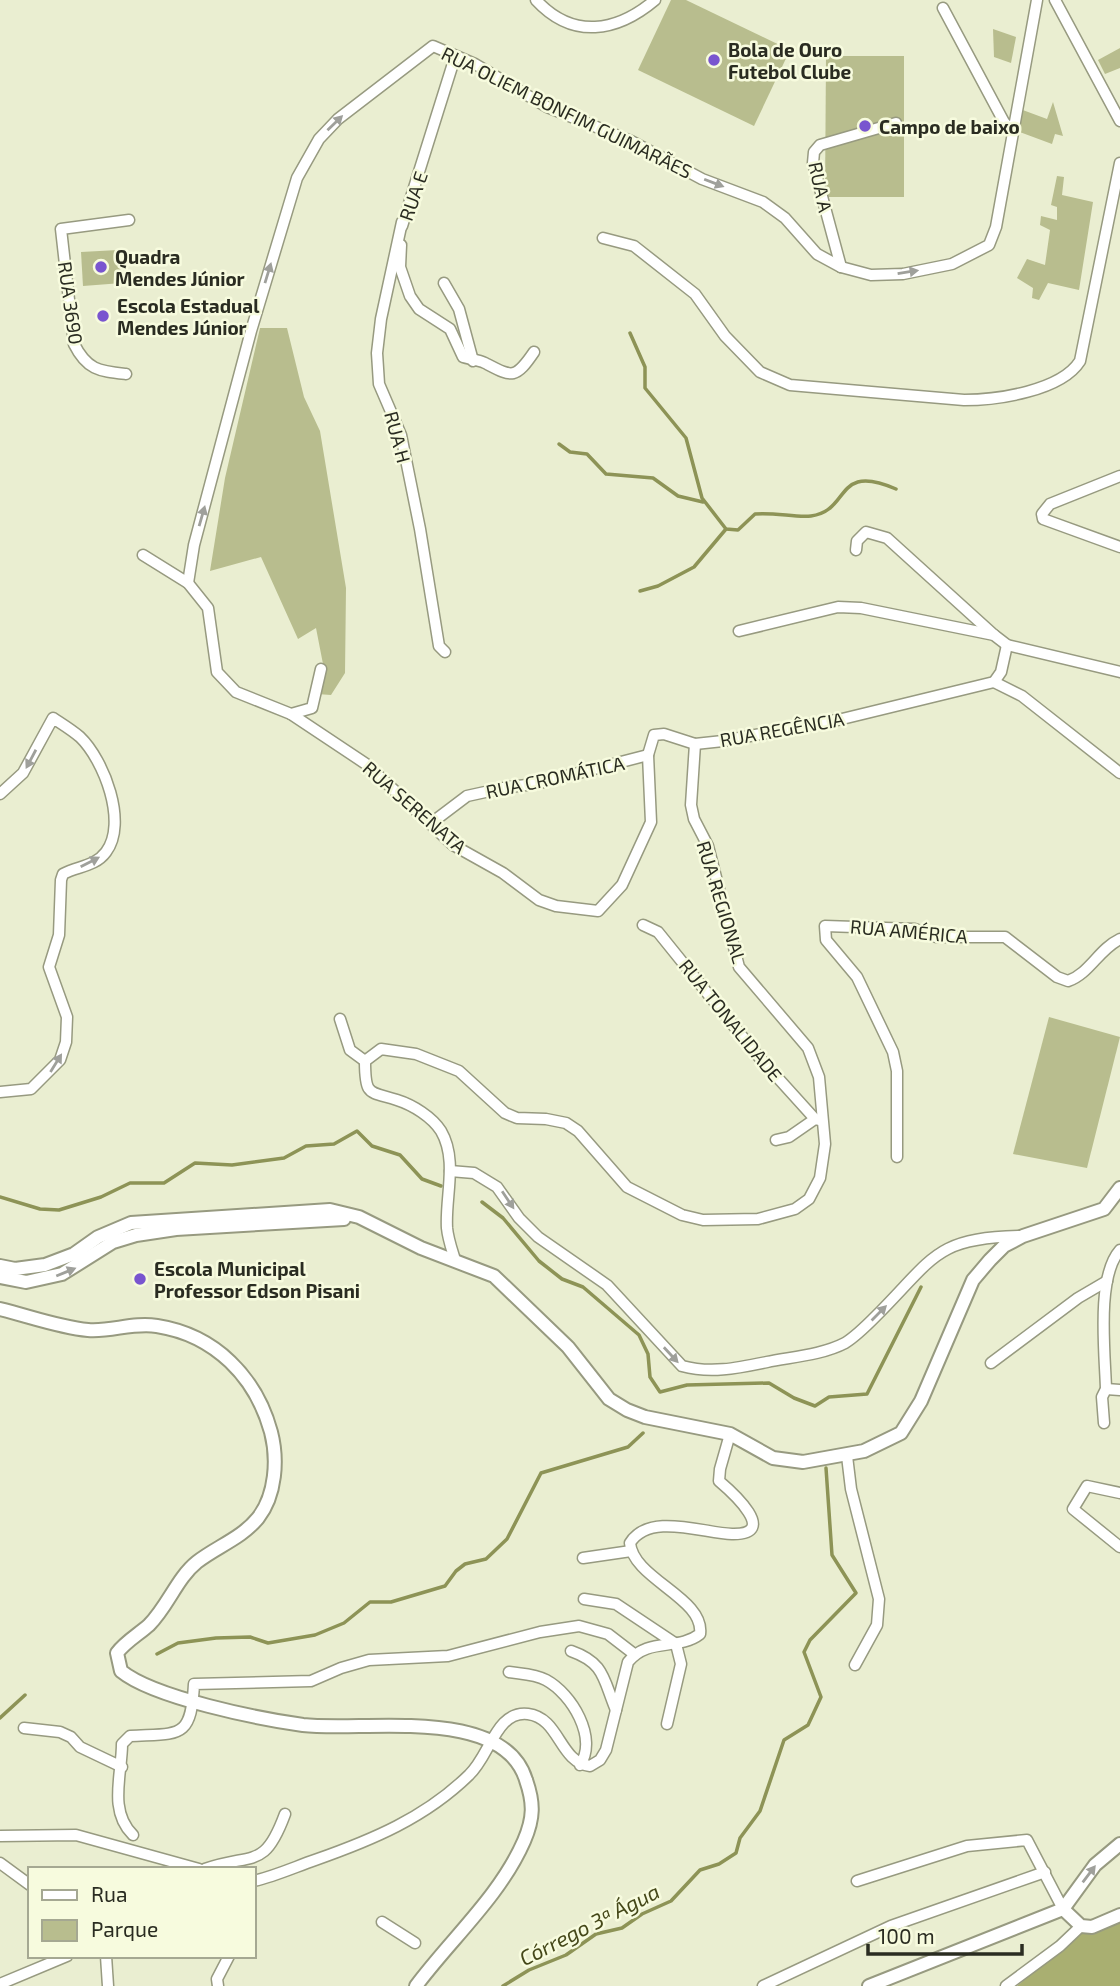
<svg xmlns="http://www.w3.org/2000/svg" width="1120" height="1986" font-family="'Exo 2',sans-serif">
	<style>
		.green { fill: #b8bd8e }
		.forest { fill: #a9af71 }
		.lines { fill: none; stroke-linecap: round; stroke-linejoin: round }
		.stream { stroke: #8d9356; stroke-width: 3.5 }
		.minor-casing { stroke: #979a80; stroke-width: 13 }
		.tertiary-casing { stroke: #979a80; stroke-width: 16 }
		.minor { stroke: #fff; stroke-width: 10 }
		.tertiary { stroke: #fff; stroke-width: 12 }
		.oneway { fill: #9fa09b }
		.poi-dot { fill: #7955cf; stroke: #f7fbde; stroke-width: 2.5 }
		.labels { text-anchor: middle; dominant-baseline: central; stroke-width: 5; stroke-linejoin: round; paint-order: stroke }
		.poi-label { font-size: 19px; font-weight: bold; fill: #2a2c21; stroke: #f7fbde; text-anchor: start }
		.street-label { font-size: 19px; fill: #2a2c21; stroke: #f7fbde }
		.water-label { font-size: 21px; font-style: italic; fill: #454819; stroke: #f7fbde }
	</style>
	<rect width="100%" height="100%" fill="#eaeed1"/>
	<g class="green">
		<path d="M 671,0 L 686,0 L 790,50 L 754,126 L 638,70 Z"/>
		<path d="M 993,29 L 1016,37 L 1011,63 L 994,57 Z"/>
		<path d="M 1120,48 L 1120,68 L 1105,74 L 1098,60 Z"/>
		<path d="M 826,56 L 904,56 L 904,197 L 825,197 Z"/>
		<path d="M 1053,102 L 1063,136 L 1055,134 L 1052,144 L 1017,131 L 1020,109 L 1047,119 Z"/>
		<path d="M 1057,176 L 1064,177 L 1062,195 L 1093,202 L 1079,290 L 1048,283 L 1039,300 L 1032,298 L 1033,288 L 1017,278 L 1027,259 L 1045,265 L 1050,230 L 1040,225 L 1041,216 L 1057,220 L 1057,207 L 1051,205 Z"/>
		<path d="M 118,250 L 122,283 L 83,286 L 81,252 Z"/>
		<path d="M 260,328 L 287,328 L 304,397 L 320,431 L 346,588 L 345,673 L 331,695 L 317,694 L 315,667 L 323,664 L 316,628 L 298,639 L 261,557 L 210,571 L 225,478 Z"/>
		<path d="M 1049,1017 L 1120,1037 L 1087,1168 L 1013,1154 Z"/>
	</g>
	<path class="forest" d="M 1120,1918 L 1120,1986 L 1017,1986 L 1082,1932 Z"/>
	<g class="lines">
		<g class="stream">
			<path d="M 630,333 L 645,367 L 645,388 L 686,438 L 702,498 L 726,529 L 738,530 L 755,514 C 774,512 797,518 811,516 C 851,511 834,462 896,489"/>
			<path d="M 559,444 L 570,452 L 587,454 L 606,474 L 653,478 L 678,496 L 703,502"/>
			<path d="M 640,591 L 658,586 L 694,567 L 726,529"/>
			<path d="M 0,1197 L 40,1209 L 59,1210 L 101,1197 L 130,1183 L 164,1183 L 195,1163 L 232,1165 L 284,1158 L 306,1146 L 334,1144 L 357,1131 L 372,1146 L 400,1155 L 422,1179 L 441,1186"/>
			<path d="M 482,1202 L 503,1218 L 539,1261 L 562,1279 L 583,1287 L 639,1335 L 648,1354 L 650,1377 L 660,1392 L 687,1385 L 769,1383 L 794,1398 L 815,1406 L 829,1397 L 867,1394 L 921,1287"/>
			<path d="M 157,1654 L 178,1643 L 216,1638 L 250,1637 L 268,1643 L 315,1635 L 344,1623 L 370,1602 L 391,1602 L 445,1586 L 456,1571 L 465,1564 L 486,1559 L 507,1539 L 541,1473 L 628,1447 L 643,1433"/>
			<path d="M 0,1718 L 25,1695"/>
			<path d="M 503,1986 L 529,1970 L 566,1955 L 596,1934 L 622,1928 L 642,1914 L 671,1901 L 700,1870 L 719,1864 L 736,1853 L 740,1838 L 760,1811 L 784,1740 L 808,1725 L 821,1697 L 804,1652 L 810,1640 L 856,1593 L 832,1555 L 826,1468"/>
		</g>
		<defs>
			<g id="minor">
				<path d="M 536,0 C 573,40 617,32 655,0"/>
				<path d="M 1055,0 L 1120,121"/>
				<path d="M 943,8 L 1004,122 L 1012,131"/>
				<path d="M 402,222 L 381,319 L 377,353 L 379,384 L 401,435 L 420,529 L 439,646 L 445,652"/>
				<path d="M 402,226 L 455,57"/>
				<path d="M 603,238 L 634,246 L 695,294 L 725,336 L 760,372 L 790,385 L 964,400 C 997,400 1061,391 1080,361 L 1120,163"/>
				<path d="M 401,245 L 400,267 L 410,296 L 419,309 L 450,329 L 463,357 C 470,359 479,360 485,363 C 512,377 515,380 534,352"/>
				<path d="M 841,267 L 813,163 L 814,152 L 820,145 L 896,123"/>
				<path d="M 444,283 L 459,309 L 473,361"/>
				<path d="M 126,374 C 99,371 87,370 74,344 L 61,229 L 129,220"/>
				<path d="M 1120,476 L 1050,504 L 1042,514 L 1043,519 L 1120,547"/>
				<path d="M 856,550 L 857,541 L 866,532 L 887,538 L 994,635"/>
				<path d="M 143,555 L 188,583 L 208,608 L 217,672 L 236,692 L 291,714 L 312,708 L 321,669"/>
				<path d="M 188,583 L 194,545 L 251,331 L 297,178 L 319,139 L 338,119 L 433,46 L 475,64 L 547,107 L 631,141 L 702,179 L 763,202 L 785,218 L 817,254 L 841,267 L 871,275 L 903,274 L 952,264 L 989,245 L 996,227 L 1037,0"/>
				<path d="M 739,631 L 838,607 L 861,608 L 994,635 L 1007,645 L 1120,672"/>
				<path d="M 994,682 L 1022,696 L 1120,773"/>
				<path d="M 291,714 L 366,764 L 453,845 L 503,873 L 539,900 L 556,906 L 598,911 L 622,885 L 651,822 L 648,755 L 654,735 L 664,734 L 695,744 L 723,741 L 842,719 L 994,682 L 1001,672 L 1007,645"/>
				<path d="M 0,794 L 23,773 L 53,718 C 62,724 72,730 80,737 C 104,760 128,823 106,852 C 95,867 77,866 63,874 L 61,880 L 59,935 L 49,967 L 67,1017 L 66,1042 L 60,1060 L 31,1089 L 0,1092"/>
				<path d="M 430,824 L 467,796 L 508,787 L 536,784 L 648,755"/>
				<path d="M 643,925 L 658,932 L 758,1056 L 815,1119"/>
				<path d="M 340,1019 L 350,1050 L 365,1061"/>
				<path d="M 776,1140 L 789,1137 L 815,1119 L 819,1120"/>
				<path d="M 897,1157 L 897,1071 L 893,1052 L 857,977 L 826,940 L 825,926 L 915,929 L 936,937 L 1005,937 L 1057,977 L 1068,981 C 1089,974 1099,949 1120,939"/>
				<path d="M 450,1171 L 474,1173 L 497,1187 L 519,1218 L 538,1237 L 607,1285 L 682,1366 C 711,1374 738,1368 767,1362 C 791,1357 822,1355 845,1343 C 858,1335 870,1322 881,1311 C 935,1256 937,1238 1020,1236"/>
				<path d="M 455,1260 C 452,1250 448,1239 447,1228 C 445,1197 458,1160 441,1131 C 432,1117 413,1105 397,1100 C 369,1091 365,1097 365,1061 L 381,1049 L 416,1054 L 459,1071 L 505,1113 L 517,1118 L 546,1119 L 566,1123 L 578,1131 L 627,1187 L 682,1215 L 703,1220 L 758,1219 L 795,1209 L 809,1199 L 820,1178 L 825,1144 L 819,1077 L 808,1048 L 739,967 L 708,846 L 694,819 L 691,805 L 695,744"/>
				<path d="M 991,1363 L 1078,1298 L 1107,1281"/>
				<path d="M 1106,1389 L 1120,1390"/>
				<path d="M 1104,1423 L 1102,1397 L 1106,1389 C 1105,1353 1096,1277 1120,1250"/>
				<path d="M 847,1456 L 851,1489 L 879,1599 L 877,1625 L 855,1665"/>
				<path d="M 1120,1493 L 1087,1486 L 1073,1509 L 1120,1547"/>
				<path d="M 583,1558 L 631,1551"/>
				<path d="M 584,1599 L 616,1604 L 676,1644 L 681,1664 L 667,1724"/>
				<path d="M 571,1651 C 605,1663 603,1679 616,1710"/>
				<path d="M 509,1672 C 522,1674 535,1674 546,1680 C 572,1694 598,1738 580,1765"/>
				<path d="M 24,1728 L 60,1732 L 71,1737 L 80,1747 L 122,1767"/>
				<path d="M 133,1835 C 108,1811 122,1774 122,1744 L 130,1736 C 180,1733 191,1740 194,1684 L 311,1681 L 341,1668 L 369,1660 L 448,1656 L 540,1632 L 579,1626 L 608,1634 L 634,1654"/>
				<path d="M 0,1836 L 76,1835 L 199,1869"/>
				<path d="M 0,1863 L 30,1885"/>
				<path d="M 205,1869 C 253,1852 264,1871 285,1814"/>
				<path d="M 254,1881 C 275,1876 295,1867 315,1860 C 372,1840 425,1818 469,1775 C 490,1756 496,1710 528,1714 C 560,1718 559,1762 590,1766 L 600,1760 L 606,1750 L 628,1662 C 648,1637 678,1651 700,1634 C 705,1598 633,1579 630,1543 C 649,1512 703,1533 732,1534 C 780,1535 732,1492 719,1481 L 720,1469 L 730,1434"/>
				<path d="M 857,1881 L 967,1846 L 1027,1840 L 1063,1909"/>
				<path d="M 382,1922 L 415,1943"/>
				<path d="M 106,1956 L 108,1986"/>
				<path d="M 0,1984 L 67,1956"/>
				<path d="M 218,1986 L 217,1979 L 229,1956"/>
				<path d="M 763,1986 L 891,1926 L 1045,1872"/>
				<path d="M 1006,1986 L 1060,1946 L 1081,1926"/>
			</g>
			<g id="tertiary">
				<path d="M 0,1266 L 15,1269 L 45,1265 L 74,1254 L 98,1237 L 131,1223 L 330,1210 L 359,1217 L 421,1248 L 494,1276 L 568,1347 L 609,1399 L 627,1410 L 645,1417 L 730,1434 L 773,1458 L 803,1462 L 864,1451 L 901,1433 L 921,1401 L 973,1280 L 990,1260 L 1004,1246 L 1023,1236 L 1104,1209 L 1120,1188"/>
				<path d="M 0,1277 L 26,1282 L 62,1274 L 113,1242 L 136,1235 L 176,1229 L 344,1219"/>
				<path d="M 0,1309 C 29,1316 58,1327 88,1330 C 111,1332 133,1322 157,1326 C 215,1335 256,1377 271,1432 C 278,1459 276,1495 258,1518 C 242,1538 216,1547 197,1562 C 177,1578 168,1606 149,1625 C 139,1634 125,1642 117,1653 L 121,1671 C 154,1698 260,1719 303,1725 C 364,1732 503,1705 526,1780 C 534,1803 534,1818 524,1841 C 500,1896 451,1939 416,1986"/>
				<path d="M 1063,1909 L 1081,1926 L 1092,1927 L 1120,1915"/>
				<path d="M 869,1986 L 1063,1909 L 1095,1865 L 1120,1844"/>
			</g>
		</defs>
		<use href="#minor" class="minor-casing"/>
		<use href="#tertiary" class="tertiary-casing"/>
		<use href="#minor" class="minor"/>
		<use href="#tertiary" class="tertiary"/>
	</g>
	<defs><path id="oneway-solid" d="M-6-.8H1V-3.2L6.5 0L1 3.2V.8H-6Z" transform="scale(1.75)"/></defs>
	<g class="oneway">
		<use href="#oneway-solid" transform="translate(335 123) rotate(-44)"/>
		<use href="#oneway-solid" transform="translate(714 183) rotate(21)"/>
		<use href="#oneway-solid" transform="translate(908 272) rotate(-9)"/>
		<use href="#oneway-solid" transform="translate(268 273) rotate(-73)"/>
		<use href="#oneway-solid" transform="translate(202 516) rotate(-74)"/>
		<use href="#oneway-solid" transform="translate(31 759) rotate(118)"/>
		<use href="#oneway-solid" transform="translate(90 862) rotate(-27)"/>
		<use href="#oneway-solid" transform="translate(56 1063) rotate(-58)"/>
		<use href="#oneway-solid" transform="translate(508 1200) rotate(56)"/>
		<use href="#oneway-solid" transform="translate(66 1272) rotate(-22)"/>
		<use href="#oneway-solid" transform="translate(879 1313) rotate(-45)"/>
		<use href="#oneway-solid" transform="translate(671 1355) rotate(47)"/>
		<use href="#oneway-solid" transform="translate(1089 1874) rotate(-53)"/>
	</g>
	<g class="poi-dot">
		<circle cx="714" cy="60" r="7"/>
		<circle cx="865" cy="126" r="7"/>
		<circle cx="101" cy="267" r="7"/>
		<circle cx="103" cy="316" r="7"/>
		<circle cx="140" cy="1279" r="7"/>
	</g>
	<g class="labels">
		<g class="poi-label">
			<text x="728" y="49">Bola de Ouro<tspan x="728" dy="22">Futebol Clube</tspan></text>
			<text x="879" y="126">Campo de baixo</text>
			<text x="115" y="256">Quadra<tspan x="115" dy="22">Mendes Júnior</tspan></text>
			<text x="117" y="305">Escola Estadual<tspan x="117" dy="22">Mendes Júnior</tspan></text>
			<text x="154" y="1268">Escola Municipal<tspan x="154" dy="22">Professor Edson Pisani</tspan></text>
		</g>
		<g class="street-label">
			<text transform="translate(567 112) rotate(26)">RUA OLIEM BONFIM GUIMARÃES</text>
			<text transform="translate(821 187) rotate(78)">RUA A</text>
			<text transform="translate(413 196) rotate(-71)">RUA E</text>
			<text transform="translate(71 303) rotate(82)">RUA 3690</text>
			<text transform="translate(398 437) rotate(75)">RUA H</text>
			<text transform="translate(782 729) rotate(-10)">RUA REGÊNCIA</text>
			<text transform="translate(555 777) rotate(-12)">RUA CROMÁTICA</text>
			<text transform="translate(415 807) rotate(41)">RUA SERENATA</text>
			<text transform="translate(722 902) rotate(73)">RUA REGIONAL</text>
			<text transform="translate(909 931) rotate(5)">RUA AMÉRICA</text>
			<text transform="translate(731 1020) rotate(51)">RUA TONALIDADE</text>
		</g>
		<g class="water-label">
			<text transform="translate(589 1924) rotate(-27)">Córrego 3ª Água</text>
		</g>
	</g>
	<rect x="28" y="1867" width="228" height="91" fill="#f7fbde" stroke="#a5a892" stroke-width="2"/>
	<rect x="42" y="1890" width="35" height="10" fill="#ffffff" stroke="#a5a892" stroke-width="2"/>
	<text x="91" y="1902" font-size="21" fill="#2a2c21">Rua</text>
	<rect x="42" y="1920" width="35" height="21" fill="#b8bd8e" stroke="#a5a892" stroke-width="2"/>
	<text x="91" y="1937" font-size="21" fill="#2a2c21">Parque</text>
	<path d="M868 1944v10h154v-10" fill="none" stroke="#2a2c21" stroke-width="3.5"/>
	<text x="878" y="1944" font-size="21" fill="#2a2c21" stroke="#f7fbde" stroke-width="5" paint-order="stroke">100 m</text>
</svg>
